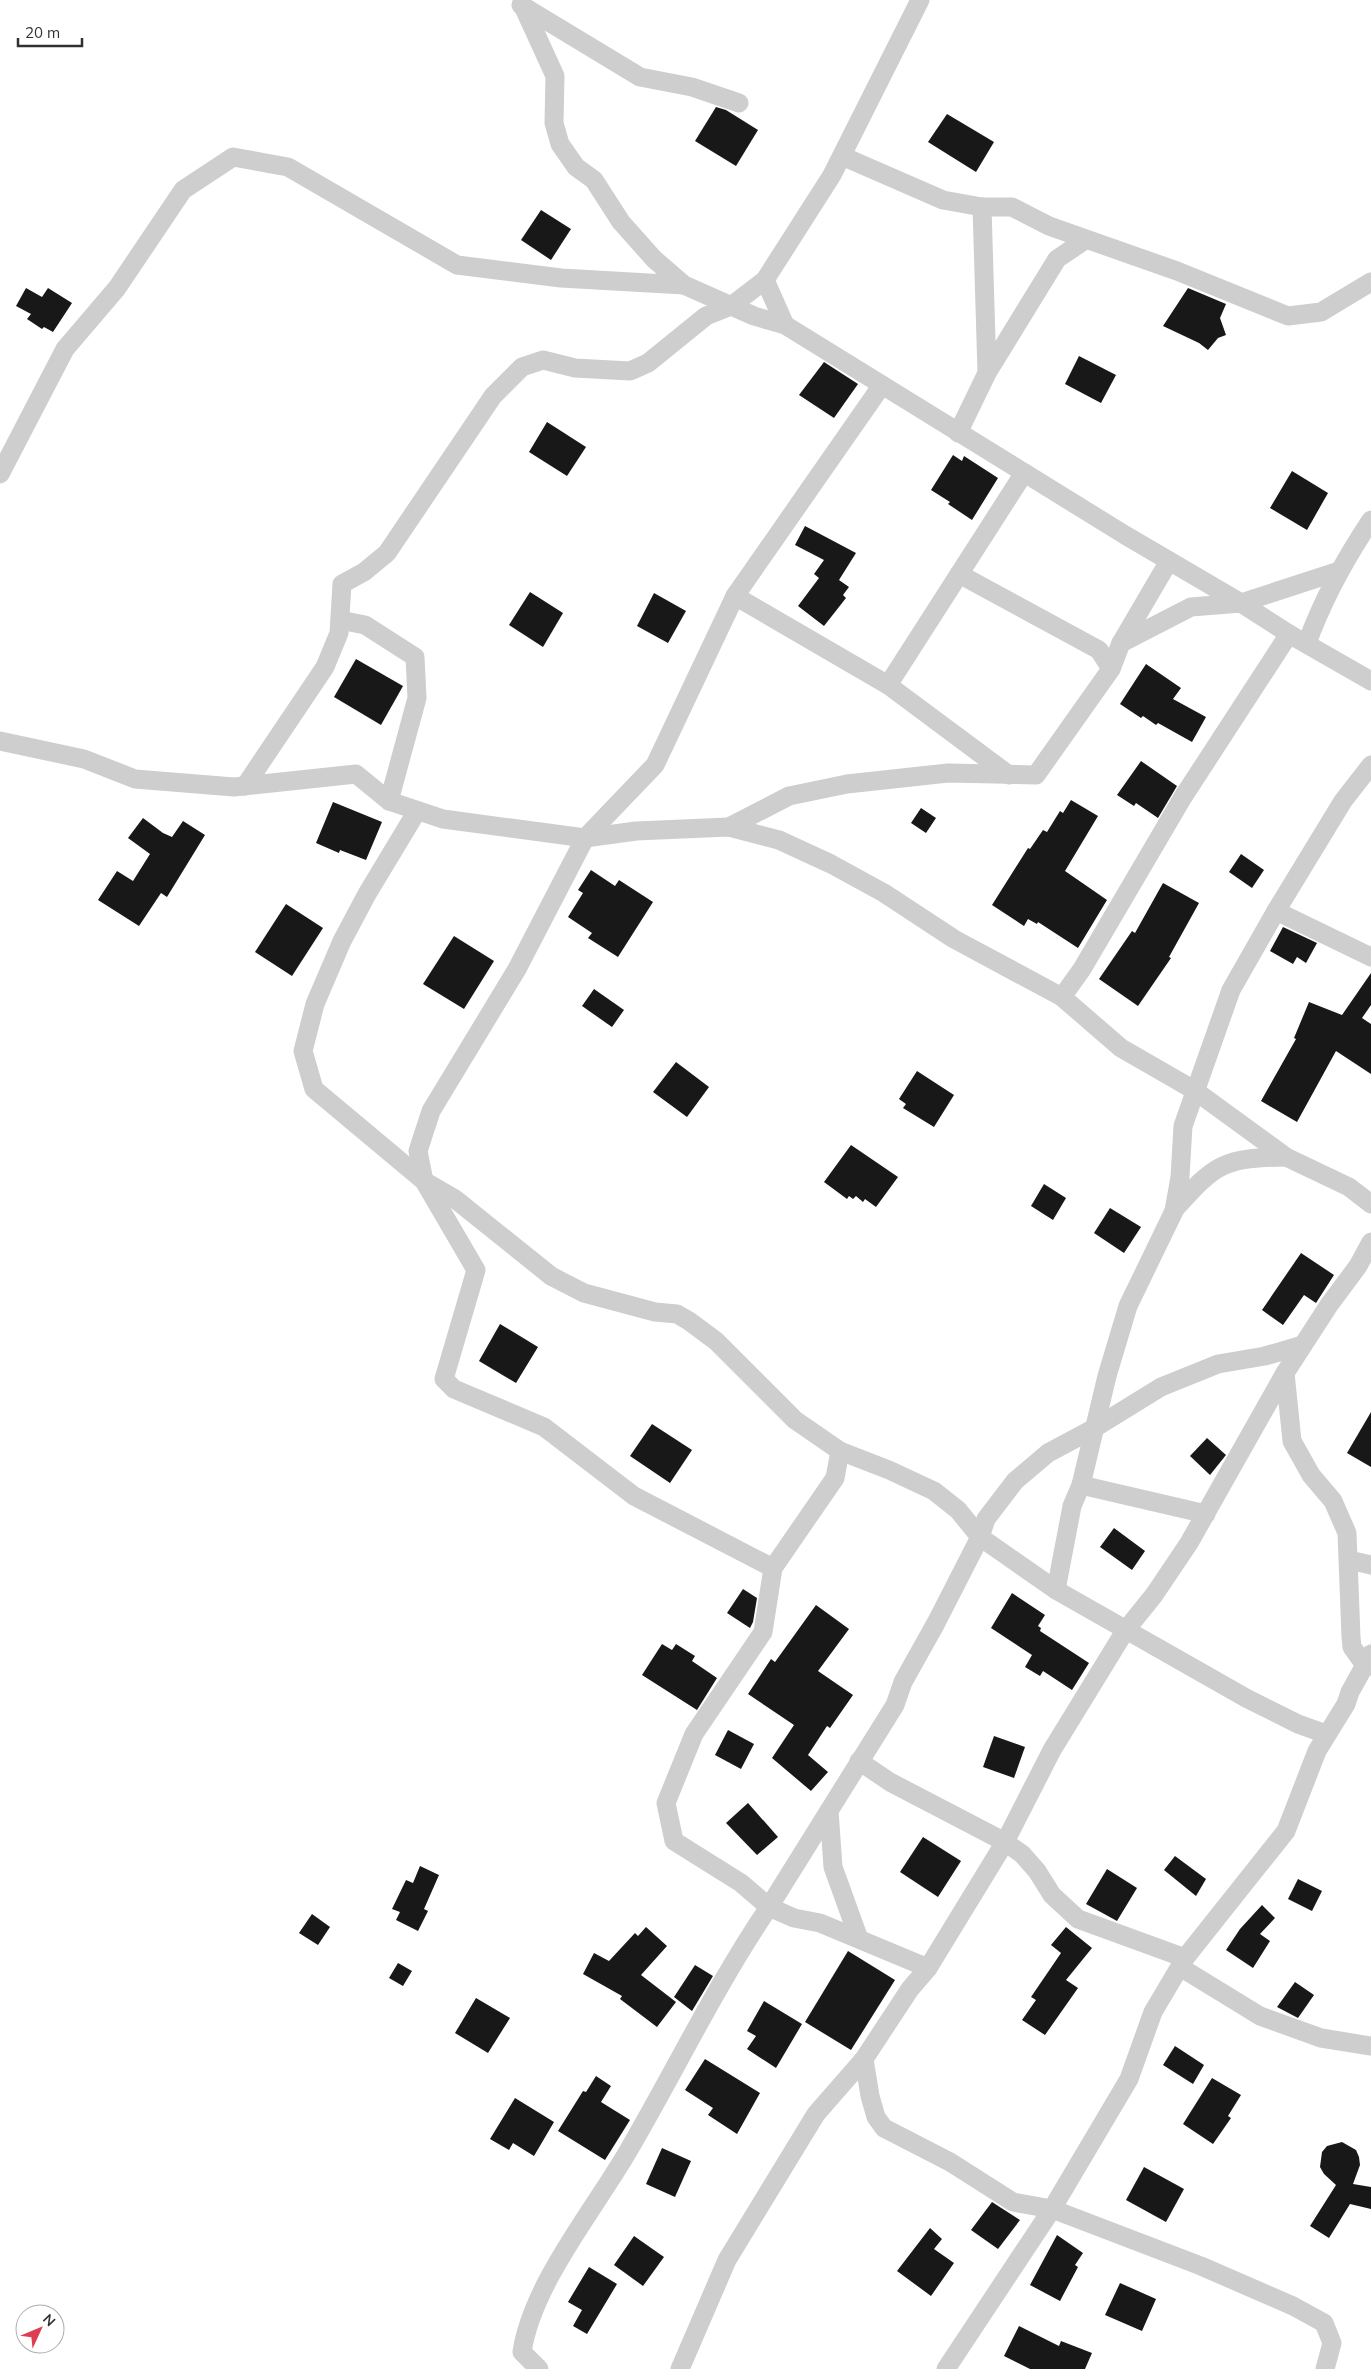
<svg xmlns="http://www.w3.org/2000/svg" width="1371" height="2369" font-family="Mulish,sans-serif">
	<style>
		.building { fill: #181818 }
		.lines { fill: none; stroke-linecap: round; stroke-linejoin: round }
		.minor { stroke: #cecece; stroke-width: 19 }
	</style>
	<rect width="100%" height="100%" fill="#fff"/>
	<g class="building">
		<path d="M 716,107 L 726,110 L 758,130 L 736,166 L 695,141 Z"/>
		<path d="M 947,114 L 994,142 L 976,172 L 928,142 Z"/>
		<path d="M 541,210 L 571,229 L 551,260 L 521,240 Z"/>
		<path d="M 26,288 L 42,297 L 48,288 L 72,303 L 53,332 L 44,327 L 42,329 L 27,319 L 31,314 L 16,306 Z"/>
		<path d="M 1188,288 L 1226,304 L 1220,318 L 1226,335 L 1218,338 L 1208,350 L 1199,343 L 1163,326 Z"/>
		<path d="M 1079,356 L 1116,375 L 1101,403 L 1065,384 Z"/>
		<path d="M 824,362 L 858,384 L 834,418 L 799,395 Z"/>
		<path d="M 547,422 L 586,447 L 567,476 L 529,452 Z"/>
		<path d="M 953,455 L 962,461 L 964,456 L 998,478 L 972,520 L 948,504 L 950,502 L 931,490 Z"/>
		<path d="M 1292,471 L 1328,493 L 1307,530 L 1270,508 Z"/>
		<path d="M 805,526 L 856,553 L 839,580 L 849,587 L 843,595 L 846,598 L 824,626 L 798,606 L 819,578 L 814,574 L 824,560 L 795,545 Z"/>
		<path d="M 530,592 L 563,613 L 543,647 L 509,625 Z"/>
		<path d="M 654,593 L 686,611 L 668,643 L 637,626 Z"/>
		<path d="M 356,659 L 403,686 L 381,725 L 334,697 Z"/>
		<path d="M 1146,664 L 1181,688 L 1173,699 L 1206,717 L 1192,742 L 1158,723 L 1156,725 L 1143,716 L 1141,718 L 1120,704 Z"/>
		<path d="M 1141,761 L 1177,786 L 1158,818 L 1136,803 L 1134,806 L 1117,795 Z"/>
		<path d="M 1071,800 L 1098,816 L 1065,871 L 1107,900 L 1078,948 L 1038,922 L 1037,924 L 1028,919 L 1024,926 L 992,905 L 1028,848 L 1030,849 L 1043,830 L 1047,832 L 1060,811 L 1063,813 Z"/>
		<path d="M 333,802 L 382,822 L 366,860 L 340,850 L 339,853 L 316,843 Z"/>
		<path d="M 921,808 L 936,818 L 926,833 L 911,823 Z"/>
		<path d="M 143,818 L 163,833 L 172,837 L 183,821 L 205,835 L 167,897 L 161,893 L 139,926 L 98,900 L 117,871 L 133,881 L 150,854 L 128,838 Z"/>
		<path d="M 1241,854 L 1264,870 L 1252,888 L 1229,872 Z"/>
		<path d="M 591,870 L 615,886 L 619,880 L 653,902 L 618,957 L 588,938 L 592,933 L 568,917 L 583,893 L 578,890 Z"/>
		<path d="M 1163,883 L 1199,903 L 1169,957 L 1171,958 L 1138,1006 L 1099,979 L 1132,931 L 1135,933 Z"/>
		<path d="M 286,904 L 323,928 L 292,976 L 255,952 Z"/>
		<path d="M 1283,927 L 1317,943 L 1306,963 L 1297,957 L 1293,964 L 1270,951 Z"/>
		<path d="M 454,936 L 494,961 L 464,1009 L 423,984 Z"/>
		<path d="M 1371,973 L 1371,1005 L 1362,1018 L 1371,1024 L 1371,1074 L 1336,1051 L 1297,1122 L 1261,1101 L 1296,1039 L 1294,1038 L 1309,1002 L 1342,1015 Z"/>
		<path d="M 594,989 L 624,1010 L 612,1027 L 582,1006 Z"/>
		<path d="M 676,1062 L 709,1087 L 687,1117 L 653,1092 Z"/>
		<path d="M 917,1071 L 954,1095 L 934,1127 L 903,1108 L 906,1104 L 899,1099 Z"/>
		<path d="M 851,1145 L 898,1177 L 876,1207 L 865,1199 L 863,1202 L 856,1196 L 853,1199 L 849,1196 L 847,1199 L 824,1182 Z"/>
		<path d="M 1044,1184 L 1066,1198 L 1053,1220 L 1031,1206 Z"/>
		<path d="M 1110,1208 L 1141,1227 L 1124,1253 L 1094,1233 Z"/>
		<path d="M 1301,1253 L 1334,1275 L 1316,1303 L 1304,1295 L 1283,1325 L 1262,1310 Z"/>
		<path d="M 500,1324 L 538,1347 L 516,1383 L 479,1361 Z"/>
		<path d="M 1371,1412 L 1371,1467 L 1347,1453 Z"/>
		<path d="M 652,1424 L 692,1450 L 670,1483 L 630,1456 Z"/>
		<path d="M 1207,1438 L 1226,1455 L 1210,1475 L 1190,1456 Z"/>
		<path d="M 1114,1528 L 1145,1551 L 1132,1570 L 1100,1547 Z"/>
		<path d="M 743,1589 L 757,1598 L 753,1622 L 750,1628 L 727,1613 Z"/>
		<path d="M 1012,1593 L 1045,1615 L 1038,1626 L 1041,1628 L 1040,1631 L 1089,1663 L 1072,1690 L 1043,1671 L 1040,1676 L 1025,1667 L 1032,1655 L 991,1628 Z"/>
		<path d="M 816,1605 L 849,1629 L 818,1671 L 853,1695 L 830,1728 L 827,1726 L 808,1755 L 828,1772 L 811,1791 L 772,1758 L 794,1725 L 748,1694 L 771,1659 L 775,1662 Z"/>
		<path d="M 662,1644 L 672,1650 L 676,1644 L 695,1656 L 692,1661 L 717,1678 L 697,1710 L 642,1675 Z"/>
		<path d="M 728,1730 L 754,1744 L 741,1769 L 715,1755 Z"/>
		<path d="M 994,1736 L 1025,1747 L 1014,1778 L 983,1767 Z"/>
		<path d="M 748,1803 L 778,1837 L 757,1855 L 726,1823 Z"/>
		<path d="M 923,1837 L 961,1861 L 938,1897 L 900,1872 Z"/>
		<path d="M 1175,1856 L 1206,1879 L 1196,1896 L 1164,1870 Z"/>
		<path d="M 420,1866 L 439,1875 L 424,1909 L 428,1911 L 418,1931 L 396,1920 L 400,1912 L 392,1909 L 406,1880 L 413,1883 Z"/>
		<path d="M 1107,1869 L 1137,1888 L 1117,1921 L 1086,1904 Z"/>
		<path d="M 1298,1879 L 1322,1891 L 1312,1911 L 1288,1899 Z"/>
		<path d="M 1262,1905 L 1275,1918 L 1260,1934 L 1270,1941 L 1253,1968 L 1226,1950 L 1240,1929 Z"/>
		<path d="M 312,1914 L 330,1927 L 318,1945 L 299,1933 Z"/>
		<path d="M 646,1927 L 667,1946 L 641,1975 L 676,2002 L 657,2027 L 620,1999 L 622,1996 L 583,1974 L 594,1953 L 609,1961 L 635,1933 L 638,1936 Z"/>
		<path d="M 1066,1927 L 1092,1948 L 1066,1980 L 1078,1988 L 1045,2035 L 1022,2020 L 1036,2000 L 1031,1997 L 1061,1953 L 1051,1945 Z"/>
		<path d="M 848,1951 L 895,1980 L 851,2050 L 805,2022 Z"/>
		<path d="M 398,1963 L 412,1971 L 403,1986 L 389,1978 Z"/>
		<path d="M 695,1965 L 713,1976 L 692,2011 L 674,1997 Z"/>
		<path d="M 1295,1982 L 1314,1995 L 1298,2018 L 1277,2007 Z"/>
		<path d="M 476,1998 L 510,2018 L 488,2053 L 455,2033 Z"/>
		<path d="M 764,2001 L 802,2024 L 776,2068 L 747,2049 L 756,2036 L 747,2031 Z"/>
		<path d="M 1175,2046 L 1204,2065 L 1193,2084 L 1163,2065 Z"/>
		<path d="M 705,2059 L 760,2093 L 737,2134 L 708,2115 L 713,2108 L 685,2090 Z"/>
		<path d="M 596,2076 L 611,2086 L 601,2102 L 630,2120 L 605,2160 L 558,2131 L 583,2091 L 586,2092 Z"/>
		<path d="M 1212,2078 L 1241,2095 L 1228,2116 L 1231,2118 L 1213,2144 L 1183,2124 Z"/>
		<path d="M 515,2098 L 554,2122 L 534,2156 L 513,2143 L 509,2150 L 490,2139 Z"/>
		<path d="M 1342,2142 L 1356,2150 L 1359,2157 L 1360,2165 L 1353,2184 L 1371,2187 L 1371,2209 L 1350,2204 L 1329,2238 L 1310,2226 L 1336,2185 L 1324,2174 L 1320,2167 L 1322,2152 L 1327,2146 Z"/>
		<path d="M 662,2148 L 691,2161 L 675,2197 L 646,2184 Z"/>
		<path d="M 1144,2167 L 1184,2189 L 1166,2222 L 1126,2200 Z"/>
		<path d="M 992,2202 L 1020,2220 L 998,2249 L 971,2230 Z"/>
		<path d="M 930,2228 L 942,2239 L 934,2249 L 954,2263 L 931,2296 L 897,2271 Z"/>
		<path d="M 1057,2235 L 1083,2253 L 1075,2265 L 1078,2267 L 1060,2301 L 1030,2285 Z"/>
		<path d="M 634,2236 L 664,2257 L 643,2286 L 614,2265 Z"/>
		<path d="M 589,2267 L 617,2284 L 587,2334 L 573,2326 L 582,2310 L 568,2302 Z"/>
		<path d="M 1120,2283 L 1156,2299 L 1142,2331 L 1105,2315 Z"/>
		<path d="M 1019,2326 L 1059,2346 L 1061,2341 L 1092,2353 L 1085,2369 L 1030,2369 L 1004,2356 Z"/>
	</g>
	<g class="lines">
		<g class="minor">
			<path d="M 521,5 L 640,77 L 692,87 L 739,103"/>
			<path d="M 523,6 L 555,76 L 554,123 L 560,144 L 576,167 L 594,180 L 621,222 L 654,259 L 684,285 L 754,316 L 785,325 L 1125,535 L 1241,603 L 1339,571"/>
			<path d="M 842,156 L 943,200 L 982,207 L 1012,207 L 1049,226 L 1177,271 L 1288,316 L 1321,312 L 1371,282"/>
			<path d="M 982,207 L 987,373"/>
			<path d="M 765,280 L 785,325"/>
			<path d="M 882,385 L 735,596 L 655,765 L 585,838 L 517,969 L 431,1111 L 418,1151 L 424,1181 L 455,1199 L 551,1276 L 584,1293 L 655,1312 L 677,1314 L 689,1321 L 716,1341 L 795,1420 L 840,1451 L 889,1470 L 934,1491 L 958,1510 L 980,1537 L 1056,1590 L 1072,1506 L 1081,1485 L 1107,1376 L 1128,1306 L 1174,1211 L 1180,1177 L 1183,1126 L 1231,990 L 1276,911 L 1343,801 L 1371,765"/>
			<path d="M 958,433 L 987,373 L 1057,259 L 1085,240"/>
			<path d="M 0,474 L 65,349 L 117,288 L 183,190 L 233,157 L 288,167 L 457,265 L 561,278 L 684,285"/>
			<path d="M 959,574 L 1099,650 L 1111,669"/>
			<path d="M 735,596 L 888,685 L 1009,775"/>
			<path d="M 340,620 L 365,625 L 415,657 L 417,698 L 389,801"/>
			<path d="M 1121,643 L 1191,607 L 1241,603 L 1289,634 L 1371,681"/>
			<path d="M 1307,643 C 1323,599 1345,559 1371,520"/>
			<path d="M 888,685 L 1024,473"/>
			<path d="M 0,741 L 84,759 L 135,779 L 234,787 L 356,774 L 389,801 L 443,819 L 585,838 L 636,831 L 729,827 L 779,840 L 831,864 L 884,893 L 954,939 L 1062,997 L 1121,1048 L 1194,1090 L 1286,1157 L 1349,1187 L 1371,1204"/>
			<path d="M 245,786 L 325,667 L 339,633 L 342,584 L 364,572 L 387,553 L 493,396 L 522,367 L 543,360 L 575,368 L 630,371 L 648,363 L 706,316 L 731,306 L 765,280 L 832,175 L 920,0"/>
			<path d="M 417,811 L 367,894 L 342,941 L 315,1004 L 303,1051 L 314,1089 L 424,1181 L 476,1270 L 444,1379 L 454,1389 L 544,1427 L 634,1496 L 773,1568"/>
			<path d="M 729,827 L 789,796 L 847,784 L 948,773 L 1036,775 L 1111,669 L 1121,643 L 1169,561"/>
			<path d="M 1276,911 L 1371,957"/>
			<path d="M 1062,997 L 1082,969 L 1183,797 L 1289,634"/>
			<path d="M 1174,1210 C 1216,1163 1223,1158 1286,1157"/>
			<path d="M 1285,1373 L 1292,1441 L 1311,1475 L 1333,1501 L 1347,1533 L 1351,1637 L 1352,1647 L 1364,1664 L 1371,1666"/>
			<path d="M 1081,1485 L 1206,1514"/>
			<path d="M 1349,1560 L 1371,1565"/>
			<path d="M 1056,1590 L 1246,1698 L 1298,1724 L 1326,1734"/>
			<path d="M 859,1761 L 890,1782 L 1005,1842 L 1022,1854 L 1037,1871 L 1052,1895 L 1078,1919 L 1185,1958"/>
			<path d="M 829,1811 L 833,1867 L 859,1939"/>
			<path d="M 1180,1967 L 1260,2016 L 1321,2038 L 1371,2046"/>
			<path d="M 928,1968 L 820,1923 L 794,1918 L 769,1907 L 895,1705 L 903,1682 L 936,1623 L 980,1537 L 986,1519 L 1015,1481 L 1048,1453 L 1093,1429 L 1161,1387 L 1218,1364 L 1265,1356 L 1303,1345"/>
			<path d="M 864,2059 L 870,2096 L 876,2117 L 884,2128 L 950,2162 L 1013,2202 L 1052,2209 L 1201,2266 L 1293,2306 L 1324,2323 L 1332,2343 L 1325,2369"/>
			<path d="M 539,2369 L 522,2352 C 532,2285 593,2211 627,2153 C 675,2071 716,1985 769,1907 L 741,1883 L 674,1841 L 666,1803 L 694,1734 L 763,1632 L 773,1568 L 835,1478 L 840,1451"/>
			<path d="M 680,2369 L 727,2260 L 816,2114 L 864,2059 L 910,1989 L 928,1968 L 1005,1842 L 1052,1750 L 1125,1631 L 1154,1595 L 1189,1543 L 1285,1373 L 1329,1305 L 1358,1266 L 1371,1242"/>
			<path d="M 946,2369 L 1052,2209 L 1129,2079 L 1153,2012 L 1185,1958 L 1286,1831 L 1317,1751 L 1346,1704 L 1350,1692 L 1371,1654"/>
		</g>
	</g>
	<g transform="translate(40 2329) rotate(46)"><circle r="24" fill="#ffffff" stroke="#adadad"/>
	<path d="M0-4L9 19L0 12L-9 19Z" fill="#df3d52"/>
	<text y="-8" font-size="14" font-weight="bold" text-anchor="middle" fill="#313131">N</text>
	</g>
	<path d="M18 38v8h64v-8" fill="none" stroke="#313131" stroke-width="2.5"/>
	<text x="25" y="38" font-size="15" fill="#313131" stroke="#ffffff" stroke-width="4" paint-order="stroke">20 m</text>
</svg>
